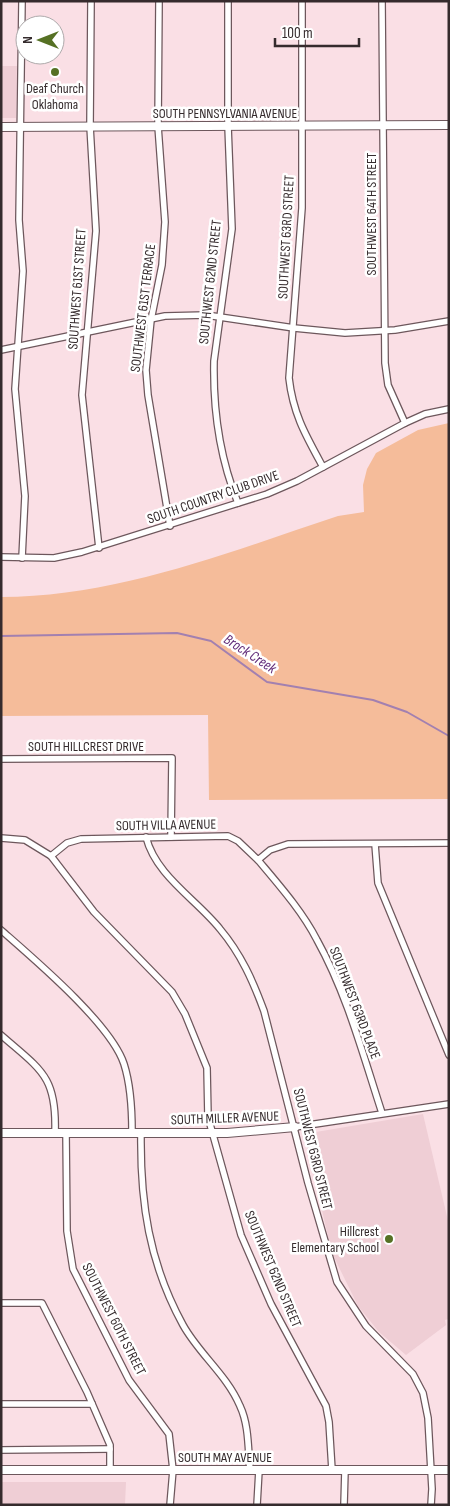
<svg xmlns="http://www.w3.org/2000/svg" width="450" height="1506" font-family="'Sofia Sans Condensed',sans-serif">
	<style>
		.built { fill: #efced5 }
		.green { fill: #f5bc9a }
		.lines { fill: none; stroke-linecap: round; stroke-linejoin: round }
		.stream { stroke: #a280b0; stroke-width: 2 }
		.street-casing { stroke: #6d575c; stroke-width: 8 }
		.secondary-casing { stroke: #6d575c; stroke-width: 10 }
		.street { stroke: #fff; stroke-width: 5.5 }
		.secondary { stroke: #fff; stroke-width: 8 }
		.poi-dot { fill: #567124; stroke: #fff; stroke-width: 2 }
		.labels { text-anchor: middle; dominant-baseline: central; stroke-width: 5; stroke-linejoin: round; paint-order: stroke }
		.poi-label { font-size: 14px; fill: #352b2d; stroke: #fff }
		.street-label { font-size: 14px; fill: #352b2d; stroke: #fff }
		.water-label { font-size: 15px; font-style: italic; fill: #622d7a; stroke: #fff }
	</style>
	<rect width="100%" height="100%" fill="#fadfe5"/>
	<g class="built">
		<path d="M 1,66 L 17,66 L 16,118 L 1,118 Z"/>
		<path d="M 423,1114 L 449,1225 L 449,1319 L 445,1320 L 446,1325 L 406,1355 L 379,1332 L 358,1306 L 332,1253 L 304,1134 Z"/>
		<path d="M 1,1482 L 126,1482 L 125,1505 L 1,1505 Z"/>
	</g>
	<path class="green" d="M 449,423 L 449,799 L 209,800 L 208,715 L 1,716 L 1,597 C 117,597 229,552 338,516 L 364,512 L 363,485 L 367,469 L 376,453 L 418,430 Z"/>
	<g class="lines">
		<path class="stream" d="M 1,636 L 177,633 L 211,641 L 267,682 L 373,700 L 407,712 L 449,736"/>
		<defs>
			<g id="street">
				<path d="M 22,1 L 19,220 L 23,271 L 15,389 L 25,496 L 22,558"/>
				<path d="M 91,1 L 90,126 L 96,231 L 82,395 L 99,548"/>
				<path d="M 159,1 L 158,126 L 165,222 L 162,265 L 151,320 L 146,370 L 148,395 L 170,526"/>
				<path d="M 228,1 L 228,126 L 232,229 L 214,361 C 213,409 220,459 238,503"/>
				<path d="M 302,1 L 302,208 L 289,378 C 293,414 306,436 323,467"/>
				<path d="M 382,1 L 385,363 L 388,385 L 405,423"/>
				<path d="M 1,350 L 165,316 L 206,315 L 294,328 L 345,333 L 395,330 L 449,321"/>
				<path d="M 1,557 L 54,558 L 82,552 L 267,494 L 297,481 L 405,423 L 425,414 L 449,409"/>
				<path d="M 1,759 L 172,758 L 171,837"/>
				<path d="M 146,837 C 156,876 196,899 220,929 C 241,954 253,981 264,1011 L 308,1183 L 337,1282 L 366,1326 L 413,1374 L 423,1393 L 428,1418 L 432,1489 L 431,1505"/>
				<path d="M 1,838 L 25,840 L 51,856 L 67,843 L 81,839 L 228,836 L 238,841 L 258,860 L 270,850 L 288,844 L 449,843"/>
				<path d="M 375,844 L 378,883 L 449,1055"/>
				<path d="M 51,856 L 94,912 L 172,992 L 185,1014 L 207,1068 L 208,1117 L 241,1235 L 271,1304 L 326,1406 L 329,1422 L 332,1470"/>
				<path d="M 258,860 C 279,885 302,911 317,940 C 347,994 363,1055 382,1113"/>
				<path d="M 1,930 C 34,959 111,1024 124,1064 C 131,1086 132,1109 132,1132"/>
				<path d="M 1,1035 C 41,1070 57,1076 55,1133"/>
				<path d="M 295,1127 L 449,1104"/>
				<path d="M 66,1132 L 67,1231 L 73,1269 L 129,1380 L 169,1434 L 173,1470 L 170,1505"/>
				<path d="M 141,1133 C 140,1202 149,1263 183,1325 C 199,1354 227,1375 240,1406 C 249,1425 248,1449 250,1470"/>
				<path d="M 1,1303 L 42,1303 L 87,1392 L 110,1445 L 110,1470"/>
				<path d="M 1,1404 L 92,1404"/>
				<path d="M 1,1450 L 110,1449"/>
				<path d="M 257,1505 L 259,1470"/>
				<path d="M 344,1505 L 345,1470"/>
			</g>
			<g id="secondary">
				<path d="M 1,127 L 449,125"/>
				<path d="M 1,1133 L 227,1133 L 295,1127"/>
				<path d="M 1,1470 L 449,1470"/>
			</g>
		</defs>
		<use href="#street" class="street-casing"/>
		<use href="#secondary" class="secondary-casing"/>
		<use href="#street" class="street"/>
		<use href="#secondary" class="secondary"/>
	</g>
	<g class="poi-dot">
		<circle cx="55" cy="72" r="5"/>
		<circle cx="389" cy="1239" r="5"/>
	</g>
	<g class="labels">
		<g class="poi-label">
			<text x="55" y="88">Deaf Church<tspan x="55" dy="16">Oklahoma</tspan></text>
			<text x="379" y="1231" text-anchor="end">Hillcrest<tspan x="379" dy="16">Elementary School</tspan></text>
		</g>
		<g class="street-label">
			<text x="225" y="113">SOUTH PENNSYLVANIA AVENUE</text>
			<text transform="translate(371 214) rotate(-90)">SOUTHWEST 64TH STREET</text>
			<text transform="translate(286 237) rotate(-87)">SOUTHWEST 63RD STREET</text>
			<text transform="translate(210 282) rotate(-84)">SOUTHWEST 62ND STREET</text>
			<text transform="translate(77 289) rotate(-86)">SOUTHWEST 61ST STREET</text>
			<text transform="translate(143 308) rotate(-83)">SOUTHWEST 61ST TERRACE</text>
			<text transform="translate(213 497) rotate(-19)">SOUTH COUNTRY CLUB DRIVE</text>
			<text x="86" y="746">SOUTH HILLCREST DRIVE</text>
			<text transform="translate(166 825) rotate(-1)">SOUTH VILLA AVENUE</text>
			<text transform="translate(355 1003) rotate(69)">SOUTHWEST 63RD PLACE</text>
			<text transform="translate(225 1118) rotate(-2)">SOUTH MILLER AVENUE</text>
			<text transform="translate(313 1149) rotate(76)">SOUTHWEST 63RD STREET</text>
			<text transform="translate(273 1269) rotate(67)">SOUTHWEST 62ND STREET</text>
			<text transform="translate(114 1319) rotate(63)">SOUTHWEST 60TH STREET</text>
			<text x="225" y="1457">SOUTH MAY AVENUE</text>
		</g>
		<g class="water-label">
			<text transform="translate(250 654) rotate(33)">Brock Creek</text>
		</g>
	</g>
	<rect width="450" height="1506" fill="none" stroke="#352b2d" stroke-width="5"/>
	<g transform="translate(40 40) rotate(270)"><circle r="24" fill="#ffffff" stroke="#aeaaab"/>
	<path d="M0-4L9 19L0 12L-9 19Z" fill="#567124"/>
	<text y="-8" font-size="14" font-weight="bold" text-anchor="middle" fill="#352b2d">N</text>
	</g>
	<path d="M275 38v8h84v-8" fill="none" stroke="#352b2d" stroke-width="2.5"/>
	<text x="282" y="38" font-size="15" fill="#352b2d" stroke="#ffffff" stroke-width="4" paint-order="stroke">100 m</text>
</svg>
